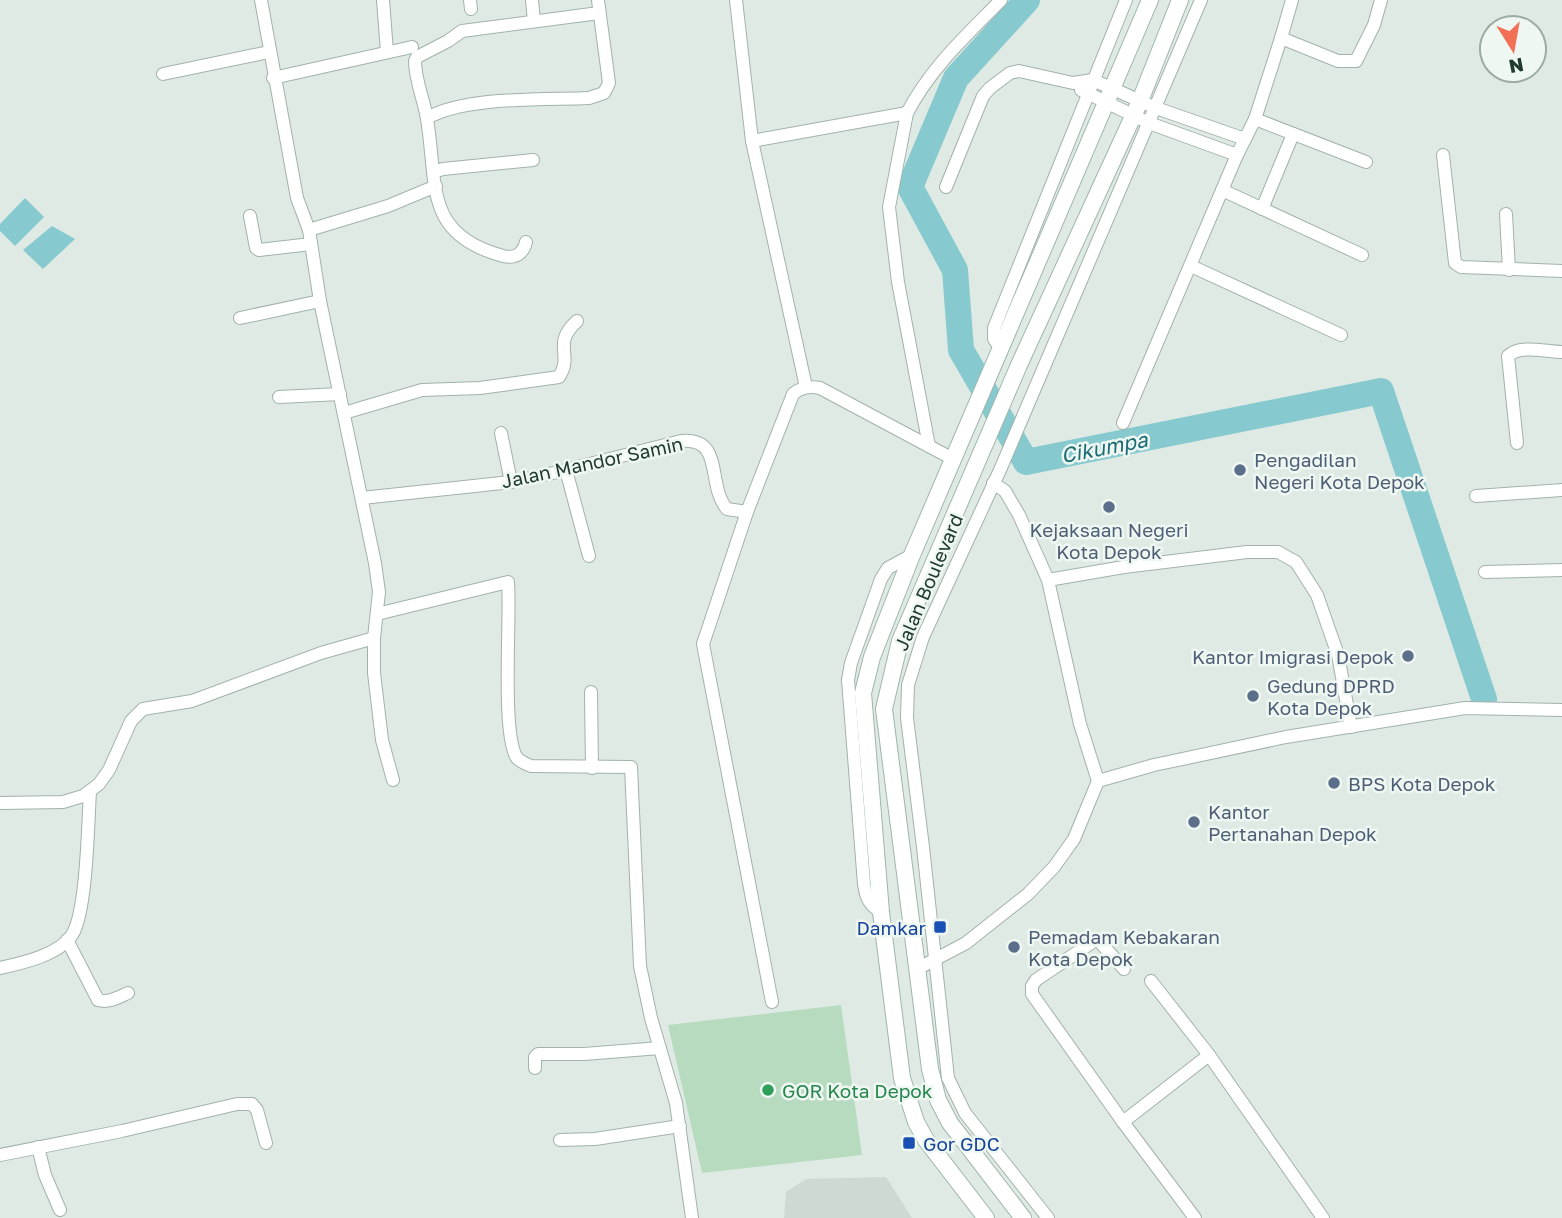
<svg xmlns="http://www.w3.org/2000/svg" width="1562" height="1218" font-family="'Golos Text',sans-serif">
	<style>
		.built { fill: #cddad3 }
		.green { fill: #b7dbbe }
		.water { fill: #86cacf }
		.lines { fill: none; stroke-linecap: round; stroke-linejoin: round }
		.river { stroke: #86cacf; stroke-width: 26 }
		.minor-casing { stroke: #a2b2ab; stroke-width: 14 }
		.secondary-casing { stroke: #9eb6ab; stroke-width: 18 }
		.minor { stroke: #fff; stroke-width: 12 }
		.secondary { stroke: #fff; stroke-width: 16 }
		.service-dot { fill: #5c6f8a; stroke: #eff7f2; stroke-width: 2.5 }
		.transit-dot { fill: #1a4fb4; stroke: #eff7f2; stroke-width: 2.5 }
		.leisure-dot { fill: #2e9e5b; stroke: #eff7f2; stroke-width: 2.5 }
		.labels { text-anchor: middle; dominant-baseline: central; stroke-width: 5; stroke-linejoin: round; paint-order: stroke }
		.service-label { font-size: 19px; fill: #4e5e75; stroke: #eff7f2; text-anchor: start }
		.street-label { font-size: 19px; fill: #203a31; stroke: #eff7f2 }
		.transit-label { font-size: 19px; fill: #164399; stroke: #eff7f2; text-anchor: end }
		.leisure-label { font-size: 19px; fill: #27864d; stroke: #eff7f2; text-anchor: start }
		.water-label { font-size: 21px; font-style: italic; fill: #1b6c75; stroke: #eff7f2 }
	</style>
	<rect width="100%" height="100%" fill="#dfeae4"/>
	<path class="built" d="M 886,1177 L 912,1218 L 784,1218 L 786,1192 L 806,1179 Z"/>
	<path class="green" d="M 841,1005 L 862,1155 L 702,1173 L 668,1025 Z"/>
	<g class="water">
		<path d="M 25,198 L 44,217 L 15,246 L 0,231 L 0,224 Z"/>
		<path d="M 52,226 L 75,239 L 43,269 L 23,250 Z"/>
	</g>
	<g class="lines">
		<path class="river" d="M 1027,0 L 956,78 L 910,187 L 955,270 L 961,350 L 1026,462 L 1381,391 L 1484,699"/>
		<defs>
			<g id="minor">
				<path d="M 261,0 L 297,198 L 309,230 L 320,301 L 375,563 L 379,592 L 374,638 L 374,673 L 382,740 L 393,780"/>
				<path d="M 383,0 L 387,52"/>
				<path d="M 470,0 L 471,9"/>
				<path d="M 532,0 L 534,21"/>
				<path d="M 736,0 L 752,141 L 806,387"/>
				<path d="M 1281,38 L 1292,0"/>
				<path d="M 163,74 L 269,52"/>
				<path d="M 273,78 L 412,47"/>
				<path d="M 1081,90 L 1149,123 L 1237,155"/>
				<path d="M 427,118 C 466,96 544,100 589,98 L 604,93 L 609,83 L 598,0"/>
				<path d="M 1255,119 L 1366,162"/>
				<path d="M 752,141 L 907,113"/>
				<path d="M 1443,155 L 1455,263 L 1461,267 L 1562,271"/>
				<path d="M 433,172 L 443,169 L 533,160"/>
				<path d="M 946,187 L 983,96 L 990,88 L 1010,73 L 1019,71 L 1073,83 L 1093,80 L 1156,108 L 1245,139"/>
				<path d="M 1222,190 L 1362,255"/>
				<path d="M 1262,209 L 1293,134"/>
				<path d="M 1506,214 L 1509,270"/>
				<path d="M 250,216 L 256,248 L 259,250 L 311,244"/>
				<path d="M 309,230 L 388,206 L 436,186"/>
				<path d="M 526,242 C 523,254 515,259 503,256 C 423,234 438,185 427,119 C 424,99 415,81 415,61 L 417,57 L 448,41 L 462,31 L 599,13"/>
				<path d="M 1191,266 L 1341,335"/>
				<path d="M 240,318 L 320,301"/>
				<path d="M 1001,349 L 994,339 L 994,328 L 1126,0"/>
				<path d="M 279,397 L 340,394"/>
				<path d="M 344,413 L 422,390 L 480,388 L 559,377 C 574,354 551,345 577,321"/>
				<path d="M 1123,423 L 1237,155 L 1255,119 L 1281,38 L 1338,61 L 1356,61 L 1374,25 L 1381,0"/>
				<path d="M 501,433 L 511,482"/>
				<path d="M 1517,443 L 1508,356 C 1520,344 1546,352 1562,352"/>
				<path d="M 929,446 L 898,282 L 889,207 L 907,113 C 932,66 965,37 1001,0"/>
				<path d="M 566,470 L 589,556"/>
				<path d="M 993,483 L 1005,491 L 1019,515 L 1048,580 L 1080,724 L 1098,781"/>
				<path d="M 1476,496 L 1562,490"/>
				<path d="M 362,498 L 511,482 L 558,472 L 681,441 C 725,437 706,485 727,509 L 747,512 L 793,394 C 801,387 809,386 820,388 L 953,459"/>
				<path d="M 747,512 L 703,644 L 772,1002"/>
				<path d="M 1485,572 L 1562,570"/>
				<path d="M 1048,580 L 1124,567 L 1247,552 L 1278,552 L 1296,562 L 1317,595 L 1338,655 L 1351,727"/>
				<path d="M 377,614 L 508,582 C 511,617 501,734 517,758 C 521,762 526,764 531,766 L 631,767 L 640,966 L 651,1018 L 676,1103 L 692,1218"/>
				<path d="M 591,692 L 592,768"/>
				<path d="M 0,803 L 63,802 L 83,796 L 99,784 L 109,770 L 131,721 L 143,709 L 192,701 L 321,653 L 374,638"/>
				<path d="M 881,912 C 869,905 866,898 864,884 L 848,680 L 851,663 L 881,579 L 888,568 L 912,555"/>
				<path d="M 67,940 L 98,1000 C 109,1003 117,998 128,993"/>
				<path d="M 0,968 C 22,963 59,955 72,935 C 87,912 88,822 90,791"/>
				<path d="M 917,969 L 966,943 L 1028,894 L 1054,867 L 1074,839 L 1098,781 L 1154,765 L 1286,737 L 1465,708 L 1562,710"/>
				<path d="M 1124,969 L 1099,941 L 1094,941 L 1036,980 L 1032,986 L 1032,994 L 1123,1122 L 1209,1055"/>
				<path d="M 1151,981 L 1209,1055 L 1323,1218"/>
				<path d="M 535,1068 L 535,1057 L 538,1054 L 584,1054 L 660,1048"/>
				<path d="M 1123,1122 L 1195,1218"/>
				<path d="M 560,1140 L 595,1139 L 680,1126"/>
				<path d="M 38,1147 L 45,1175 L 60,1210"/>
				<path d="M 0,1155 L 122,1131 L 237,1104 L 252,1104 L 257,1110 L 266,1143"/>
				<path d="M 1048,1218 L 965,1113 L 948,1078 L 923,847 L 907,718 L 908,685 L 923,637 L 1000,470 L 1201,0"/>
			</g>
			<g id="secondary">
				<path d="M 986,1218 L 926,1140 L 916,1122 L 902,1078 L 881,912 L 863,693 L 872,657 L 912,555 L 1150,0"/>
				<path d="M 1023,1218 L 950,1123 L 938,1100 L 930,1069 L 884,709 L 900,641 L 1019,365 L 1140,101 L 1180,0"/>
			</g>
		</defs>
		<use href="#minor" class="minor-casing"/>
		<use href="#secondary" class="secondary-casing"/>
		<use href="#minor" class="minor"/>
		<use href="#secondary" class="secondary"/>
	</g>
	<g class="service-dot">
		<circle cx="1240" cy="470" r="7"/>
		<circle cx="1109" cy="507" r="7"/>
		<circle cx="1408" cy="656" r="7"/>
		<circle cx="1253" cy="696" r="7"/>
		<circle cx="1334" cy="783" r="7"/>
		<circle cx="1194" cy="822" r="7"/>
		<circle cx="1014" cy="947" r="7"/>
	</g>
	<g class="transit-dot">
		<rect x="933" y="920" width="14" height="14" rx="3.5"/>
		<rect x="902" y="1136" width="14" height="14" rx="3.5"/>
	</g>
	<circle class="leisure-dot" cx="768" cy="1090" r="7"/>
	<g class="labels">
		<g class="service-label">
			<text x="1254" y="459">Pengadilan<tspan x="1254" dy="22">Negeri Kota Depok</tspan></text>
			<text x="1109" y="529" text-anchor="middle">Kejaksaan Negeri<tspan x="1109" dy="22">Kota Depok</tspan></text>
			<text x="1394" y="656" text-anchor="end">Kantor Imigrasi Depok</text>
			<text x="1267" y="685">Gedung DPRD<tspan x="1267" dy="22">Kota Depok</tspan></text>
			<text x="1348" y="783">BPS Kota Depok</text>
			<text x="1208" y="811">Kantor<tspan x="1208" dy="22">Pertanahan Depok</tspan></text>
			<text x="1028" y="936">Pemadam Kebakaran<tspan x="1028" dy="22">Kota Depok</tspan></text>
		</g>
		<g class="street-label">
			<text transform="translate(592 462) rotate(-12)">Jalan Mandor Samin</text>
			<text transform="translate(928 582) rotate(-67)">Jalan Boulevard</text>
		</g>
		<g class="transit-label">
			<text x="926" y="927">Damkar</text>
			<text x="923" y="1143" text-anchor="start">Gor GDC</text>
		</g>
		<g class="leisure-label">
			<text x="782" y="1090">GOR Kota Depok</text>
		</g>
		<g class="water-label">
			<text transform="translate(1104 447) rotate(-11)">Cikumpa</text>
		</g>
	</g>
	<g transform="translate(1513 49) rotate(169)"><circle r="33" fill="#eff7f2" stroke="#9caba5" stroke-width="2"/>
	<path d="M0-5L12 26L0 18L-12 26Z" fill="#f17056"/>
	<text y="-10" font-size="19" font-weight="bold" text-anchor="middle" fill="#203a31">N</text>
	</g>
</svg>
